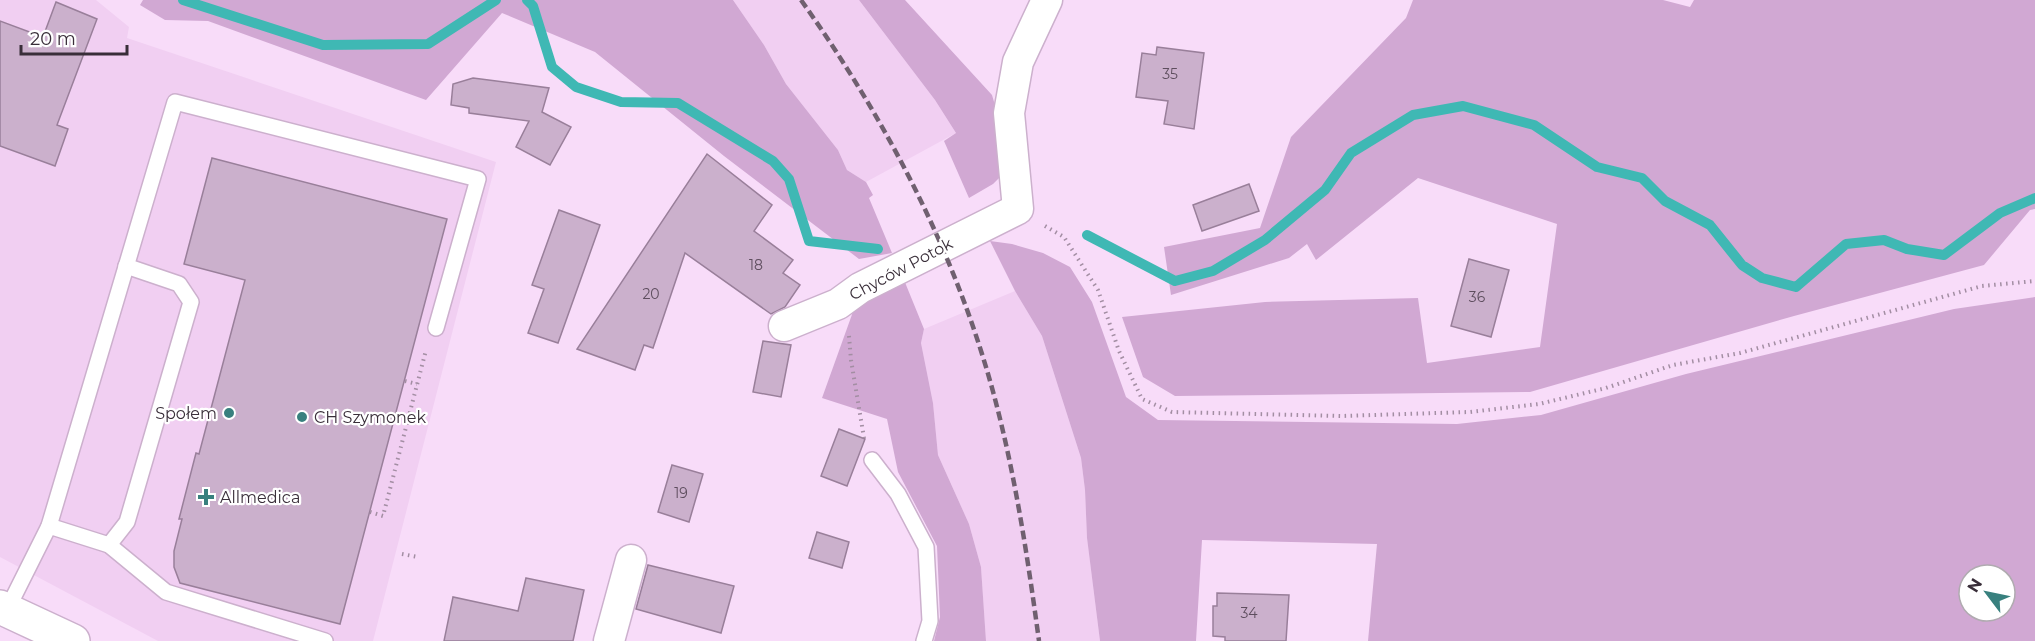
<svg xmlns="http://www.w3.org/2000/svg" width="2035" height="641" font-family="Montserrat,sans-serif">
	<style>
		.built { fill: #f1cff2 }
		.green { fill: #d1a8d3; fill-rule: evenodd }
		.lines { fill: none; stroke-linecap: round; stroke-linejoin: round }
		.stream { stroke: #3fb8b4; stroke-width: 10 }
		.building { fill: #cbb0cc; stroke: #997f9a; stroke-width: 1.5 }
		.lane-casing { stroke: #ccb0cd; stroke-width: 18 }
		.street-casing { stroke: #ccb0cd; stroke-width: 33 }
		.secondary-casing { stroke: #ccb0cd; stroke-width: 36 }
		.path { stroke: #a38ea3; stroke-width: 4; stroke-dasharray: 1.5 4.5; stroke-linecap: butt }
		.lane { stroke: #fff; stroke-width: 15 }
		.street { stroke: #fff; stroke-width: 30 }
		.secondary { stroke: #fff; stroke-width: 33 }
		.rail { stroke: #706070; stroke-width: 4.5; stroke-dasharray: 9 4.5; stroke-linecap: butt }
		.poi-dot { fill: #38807e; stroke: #fff; stroke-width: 2 }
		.labels { text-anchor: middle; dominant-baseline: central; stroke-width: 4.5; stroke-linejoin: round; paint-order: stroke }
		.number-label { font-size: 14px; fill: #5e4e5e }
		.street-label { font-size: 16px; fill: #392e39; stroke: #fff }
		.poi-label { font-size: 16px; fill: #392e39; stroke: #fff; text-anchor: start }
	</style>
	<rect width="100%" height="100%" fill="#f8dcf9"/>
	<g class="built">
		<path d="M 0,0 L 96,0 L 129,27 L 127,38 L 496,162 L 373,641 L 158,641 L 0,557 Z"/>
		<path d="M 733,0 L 859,0 L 935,100 L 956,133 L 866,182 L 847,170 L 838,150 L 786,84 L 764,45 Z"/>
		<path d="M 1015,291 L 1042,336 L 1081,458 L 1085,490 L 1087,538 L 1100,641 L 986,641 L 981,567 L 969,524 L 938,455 L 933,403 L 921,343 L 924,329 Z"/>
	</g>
	<g class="green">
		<path d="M 143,0 L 733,0 L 764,45 L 786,84 L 838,150 L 847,170 L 866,182 L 873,195 L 869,198 L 892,253 L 859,259 L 724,156 L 595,52 L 502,13 L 426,100 L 208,21 L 165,20 L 140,5 Z"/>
		<path d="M 859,0 L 905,0 L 992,95 L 1007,146 L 1004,167 L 1000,177 L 993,184 L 969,198 L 944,141 L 956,133 L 935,100 Z"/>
		<path d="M 1413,0 L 1663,0 L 1690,7 L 1694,0 L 2035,0 L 2035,209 L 2030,210 L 1984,265 L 1794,316 L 1530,392 L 1175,396 L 1143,377 L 1122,317 L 1265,302 L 1418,298 L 1427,363 L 1540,347 L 1557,224 L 1418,178 L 1316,260 L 1307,244 L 1289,258 L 1171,295 L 1164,247 L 1260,228 L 1291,137 L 1406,18 Z"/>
		<path d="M 990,241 L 1012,244 L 1043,253 L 1070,267 L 1092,302 L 1126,397 L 1158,420 L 1457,424 L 1541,415 L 1686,374 L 1954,309 L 2035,297 L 2035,641 L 1368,641 L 1377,544 L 1202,540 L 1196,641 L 1100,641 L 1087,538 L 1085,490 L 1081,458 L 1042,336 L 1015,291 ZM 1969,575 L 2005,575 L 2005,611 L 1969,611 Z"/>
		<path d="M 902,275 L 924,329 L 921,343 L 933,403 L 938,455 L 969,524 L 981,567 L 986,641 L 934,641 L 940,617 L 937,546 L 898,472 L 887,419 L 822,398 L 859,295 Z"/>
	</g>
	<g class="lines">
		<g class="stream">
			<path d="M 183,0 L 323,45 L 428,44 L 496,0"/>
			<path d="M 527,0 L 533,6 L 552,67 L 576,87 L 621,102 L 678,103 L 773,161 L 789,179 L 809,241 L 878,249"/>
			<path d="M 1087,235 L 1175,281 L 1213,271 L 1265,240 L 1325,190 L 1351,153 L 1413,115 L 1463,106 L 1534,125 L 1597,167 L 1642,178 L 1665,201 L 1710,225 L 1742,265 L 1762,278 L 1796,287 L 1846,244 L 1884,240 L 1907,249 L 1944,255 L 2000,213 L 2035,198"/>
		</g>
	</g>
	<g class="building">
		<path d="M 56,2 L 97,19 L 57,125 L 68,129 L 55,166 L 0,146 L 0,21 L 43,37 Z"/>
		<path d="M 1157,47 L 1204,53 L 1194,129 L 1164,124 L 1168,101 L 1136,97 L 1142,53 L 1156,55 Z"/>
		<path d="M 473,78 L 549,88 L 542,112 L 571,127 L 550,165 L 516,147 L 529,121 L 469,113 L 469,108 L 451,105 L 453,84 Z"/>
		<path d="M 707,154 L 772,205 L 754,231 L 793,260 L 783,273 L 800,285 L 785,307 L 771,314 L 685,253 L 653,348 L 644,345 L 635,370 L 577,349 Z"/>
		<path d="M 212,158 L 447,219 L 340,624 L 180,583 L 174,567 L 174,551 L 182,519 L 179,519 L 196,453 L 199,454 L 245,280 L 184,264 Z"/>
		<path d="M 1249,184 L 1259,211 L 1202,231 L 1193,205 Z"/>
		<path d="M 559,210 L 600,225 L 558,343 L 528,333 L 544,289 L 532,285 Z"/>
		<path d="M 1469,259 L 1509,270 L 1491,337 L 1451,326 Z"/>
		<path d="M 763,341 L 791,345 L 781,397 L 753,392 Z"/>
		<path d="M 839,429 L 865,439 L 847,486 L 821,476 Z"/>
		<path d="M 672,465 L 703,474 L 689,522 L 658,512 Z"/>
		<path d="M 817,532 L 849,542 L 842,568 L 809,558 Z"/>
		<path d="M 648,565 L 734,586 L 721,633 L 636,609 Z"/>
		<path d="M 526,578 L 584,590 L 573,641 L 444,641 L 453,597 L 518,611 Z"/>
		<path d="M 1217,593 L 1289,595 L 1286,641 L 1225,641 L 1225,637 L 1213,636 L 1213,606 L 1217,606 Z"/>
	</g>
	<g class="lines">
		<defs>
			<g id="lane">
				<path d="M 872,460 L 898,494 L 926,547 L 930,621 L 924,641"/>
				<path d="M 49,526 L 109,545 L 166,592 L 325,641"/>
				<path d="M 109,545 L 127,522 L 191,302 L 179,284 L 126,266"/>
				<path d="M 7,610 L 49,526 L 175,102 L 478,179 L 436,328"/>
			</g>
			<g id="street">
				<path d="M 784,326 L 838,304 L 860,288 L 1018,209 L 1009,113 L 1018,62 L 1047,0"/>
				<path d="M 609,641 L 631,560"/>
			</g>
			<path id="secondary" d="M 0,607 L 73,641"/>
		</defs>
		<use href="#lane" class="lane-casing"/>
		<use href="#street" class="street-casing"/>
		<use href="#secondary" class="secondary-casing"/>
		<g class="path">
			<path d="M 1045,226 L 1064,237 L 1098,290 L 1119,351 L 1142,399 L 1172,412 L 1341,416 L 1470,412 L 1539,404 L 1606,388 L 1673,365 L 1740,353 L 1982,286 L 2035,281"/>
			<path d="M 849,336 L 851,360 L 864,438"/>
			<path d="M 405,381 L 417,384"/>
			<path d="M 370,512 L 383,516 L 426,350"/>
			<path d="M 402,554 L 418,557"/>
		</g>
		<use href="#lane" class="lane"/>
		<use href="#street" class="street"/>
		<use href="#secondary" class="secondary"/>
		<path class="rail" d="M 801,0 C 887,121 957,255 995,399 C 1016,479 1028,560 1039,641"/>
	</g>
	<g class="poi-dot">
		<circle cx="229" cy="413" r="6"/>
		<circle cx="302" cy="417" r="6"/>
		<path d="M203 488h6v6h6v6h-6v6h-6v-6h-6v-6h6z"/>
	</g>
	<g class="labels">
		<g class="number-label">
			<text x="1170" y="74">35</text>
			<text x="756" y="265">18</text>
			<text x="651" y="294">20</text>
			<text x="1477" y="297">36</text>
			<text x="681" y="493">19</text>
			<text x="1249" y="613">34</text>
		</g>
		<g class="street-label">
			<text transform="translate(901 269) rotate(-28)">Chyców Potok</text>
		</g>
		<g class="poi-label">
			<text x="217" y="413" text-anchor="end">Społem</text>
			<text x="314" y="417">CH Szymonek</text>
			<text x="220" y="497">Allmedica</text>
		</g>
	</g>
	<g transform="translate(1987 593) rotate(302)"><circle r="28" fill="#ffffff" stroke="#b0abb0" stroke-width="1.5"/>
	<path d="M0-4.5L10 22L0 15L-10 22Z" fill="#38807e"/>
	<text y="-9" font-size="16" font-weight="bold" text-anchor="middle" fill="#392e39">N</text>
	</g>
	<path d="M21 45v9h106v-9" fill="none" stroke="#392e39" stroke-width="3"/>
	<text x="30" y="45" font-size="18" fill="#392e39" stroke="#ffffff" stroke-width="4.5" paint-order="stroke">20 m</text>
</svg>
